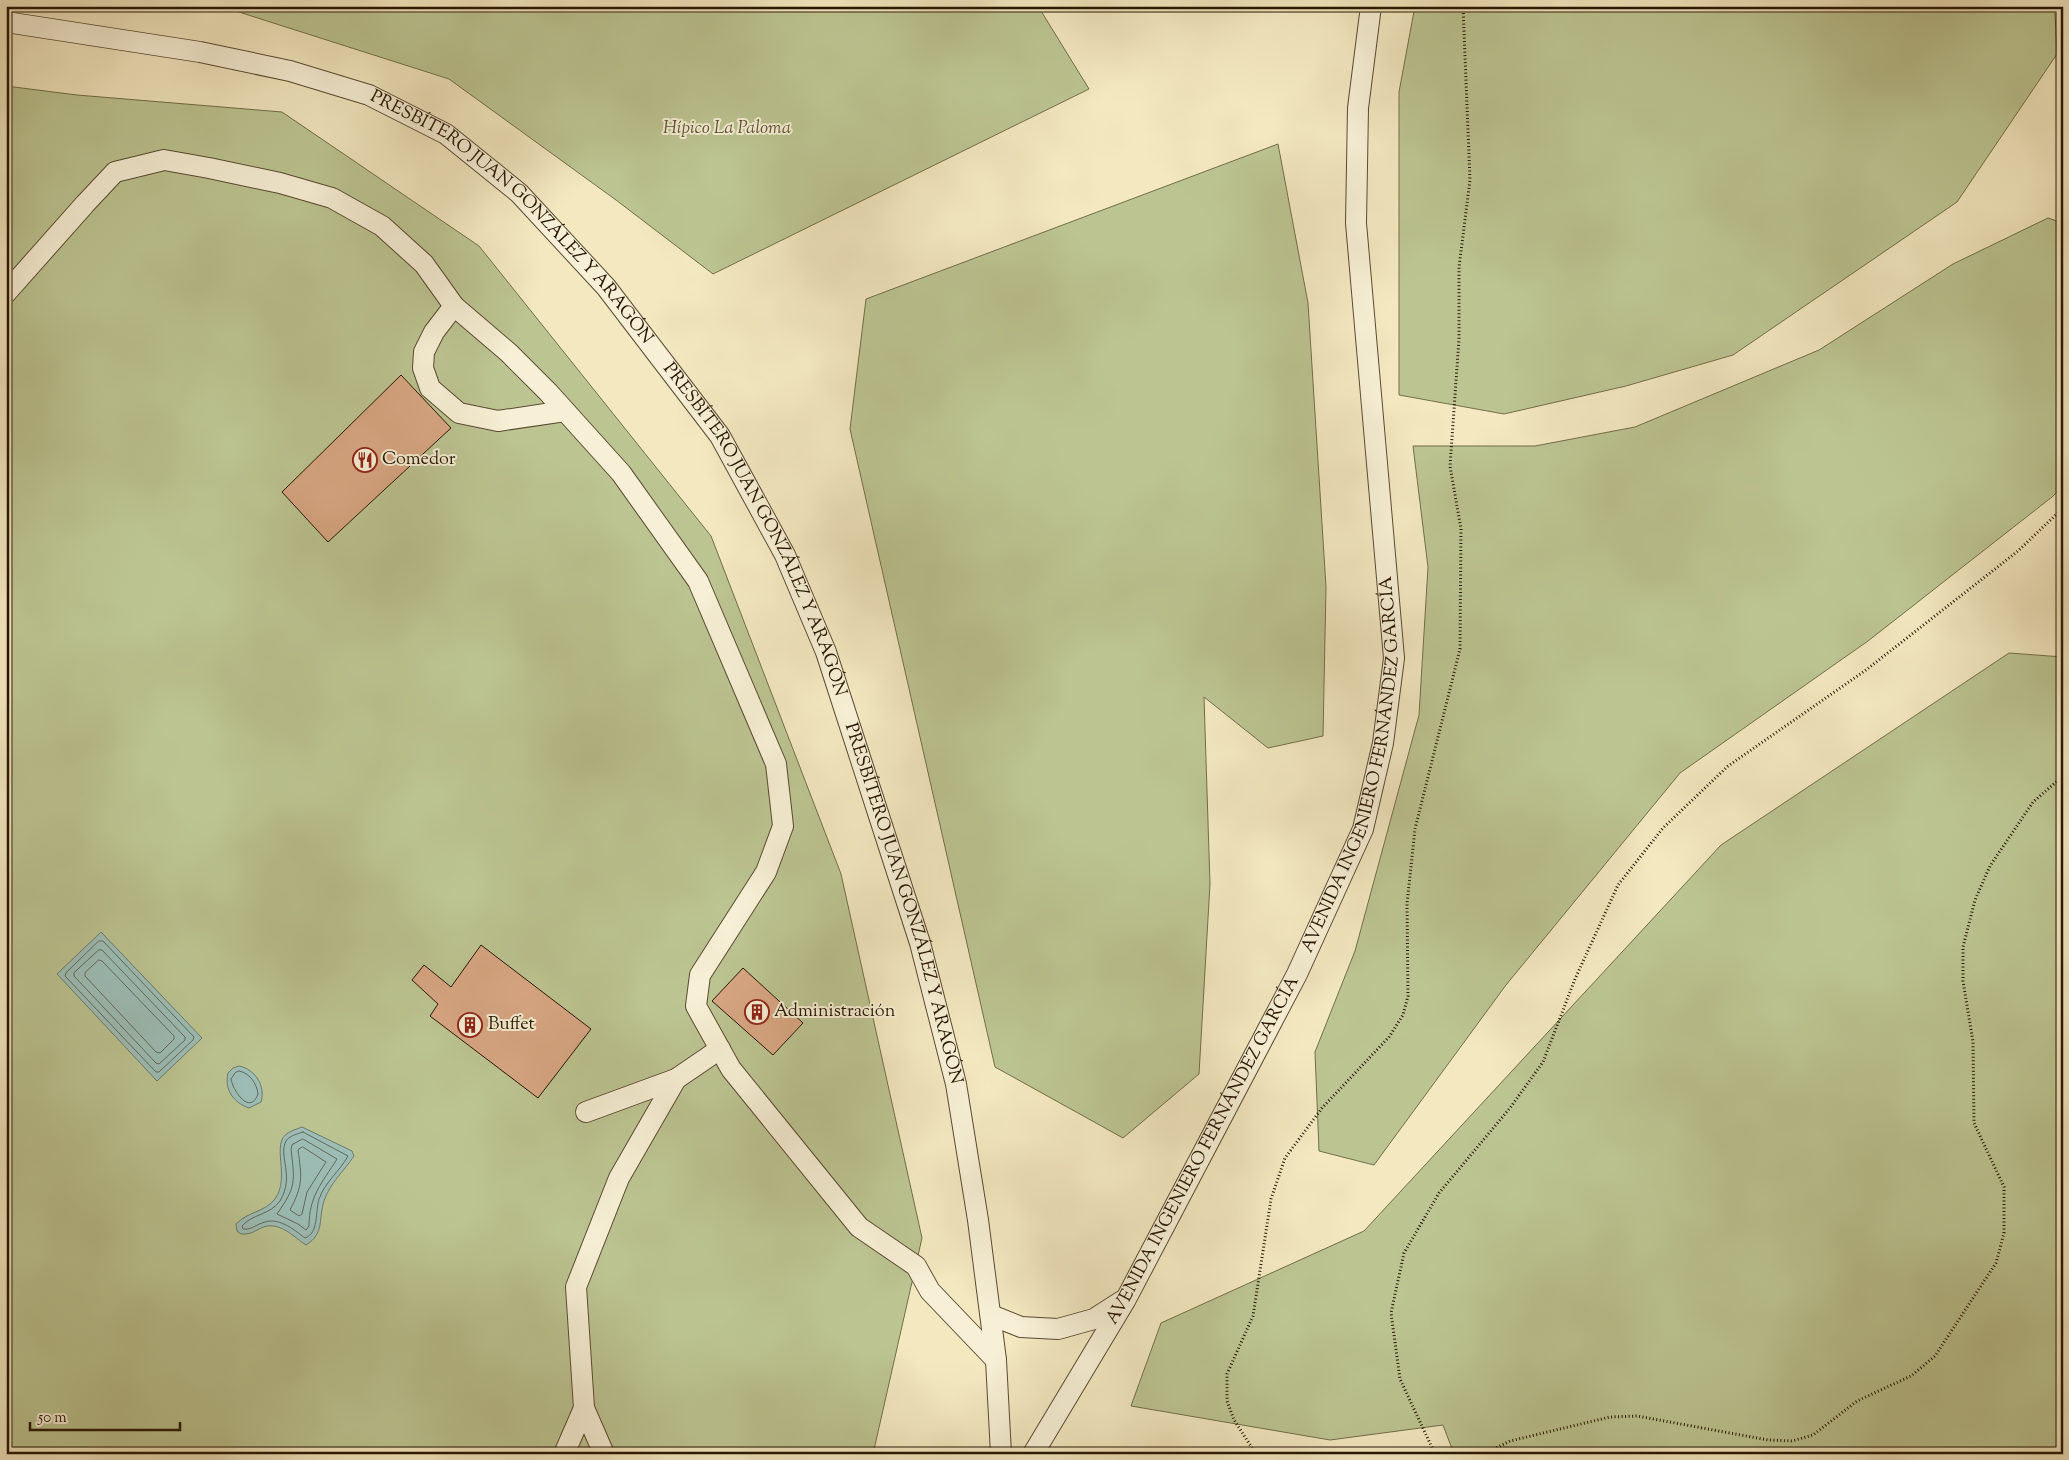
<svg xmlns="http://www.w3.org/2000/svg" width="2069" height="1460" font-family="'Sorts Mill Goudy',serif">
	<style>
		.green { fill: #bcc592; stroke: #726e4a }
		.water { fill: #9dbfb8; stroke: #6e7b6f }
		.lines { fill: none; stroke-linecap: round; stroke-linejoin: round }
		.shore { stroke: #626a5d; stroke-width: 1 }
		.building { fill: #d8a683; stroke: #271602 }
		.minor-casing { stroke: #5a4a32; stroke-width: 22 }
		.path { stroke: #271602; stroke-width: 3; stroke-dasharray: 1 2.5; stroke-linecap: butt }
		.minor { stroke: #f7f0d6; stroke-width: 20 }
		.labels { text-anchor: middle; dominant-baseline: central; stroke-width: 4; stroke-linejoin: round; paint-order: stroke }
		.park-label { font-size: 18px; font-style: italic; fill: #5b5334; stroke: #f7f0d6 }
		.street-label { font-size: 18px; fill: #271602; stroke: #f7f0d6 }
		.poi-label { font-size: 18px; fill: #271602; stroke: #f7f0d6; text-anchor: start }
	</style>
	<rect width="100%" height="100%" fill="#f3e8c0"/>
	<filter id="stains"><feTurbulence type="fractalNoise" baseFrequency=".004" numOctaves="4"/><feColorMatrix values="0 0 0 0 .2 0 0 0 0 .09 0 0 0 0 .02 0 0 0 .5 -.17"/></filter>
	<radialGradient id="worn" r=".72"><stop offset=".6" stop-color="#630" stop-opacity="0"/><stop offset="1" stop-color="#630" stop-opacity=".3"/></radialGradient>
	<g class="green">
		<path d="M 220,6 L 1038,6 L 1089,89 L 713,274 L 616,200 L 449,79 Z"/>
		<path d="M 1415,6 L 2046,6 L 2055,14 L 2057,54 L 1957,202 L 1733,355 L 1626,386 L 1504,414 L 1399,395 L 1399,92 Z"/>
		<path d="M 6,86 L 77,95 L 282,112 L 479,246 L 711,536 L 841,874 L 922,1238 L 873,1454 L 6,1454 Z"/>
		<path d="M 1278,144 L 1308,303 L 1326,587 L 1323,736 L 1268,748 L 1204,697 L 1210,884 L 1199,1074 L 1123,1138 L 995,1067 L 850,429 L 866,299 Z"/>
		<path d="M 2048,218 L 2063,223 L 2063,486 L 2052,497 L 1868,641 L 1680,773 L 1506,985 L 1374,1165 L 1319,1151 L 1315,1052 L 1355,951 L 1419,715 L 1428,567 L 1413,446 L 1535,446 L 1635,427 L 1819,350 L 1953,264 Z"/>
		<path d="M 2009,653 L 2063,657 L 2063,1454 L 1454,1454 L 1443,1425 L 1330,1440 L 1131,1406 L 1161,1323 L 1364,1231 L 1721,845 Z"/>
	</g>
	<g class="water">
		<path d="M 101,932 L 202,1038 L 157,1081 L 57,974 Z"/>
		<path d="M 239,1066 C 255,1069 266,1086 261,1102 L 249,1108 C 234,1103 224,1090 228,1073 L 233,1068 Z"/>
		<path d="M 302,1127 L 352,1151 L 354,1156 C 344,1171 330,1183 324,1201 C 318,1220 325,1233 306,1245 C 295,1238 283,1224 267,1226 C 257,1228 254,1235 241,1234 L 237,1231 L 236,1224 C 247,1212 265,1212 275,1199 C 291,1177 270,1143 288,1133 C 292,1130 298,1129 302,1127 Z"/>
	</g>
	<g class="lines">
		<g class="shore">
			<path d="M 99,941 L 103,941 L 194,1037 L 193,1040 L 159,1072 L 156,1072 L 65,976 L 66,973 Z"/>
			<path d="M 99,950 L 102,950 L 185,1037 L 185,1040 L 159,1064 L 156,1063 L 74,976 L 74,973 Z"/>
			<path d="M 99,960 L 102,961 L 174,1036 L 174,1039 L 160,1053 L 156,1052 L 85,976 L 85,973 Z"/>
			<path d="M 239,1071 C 250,1073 257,1084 258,1094 C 250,1116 233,1091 231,1079 L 235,1073 Z"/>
			<path d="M 303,1132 L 348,1156 C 340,1171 325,1182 319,1199 C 315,1212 319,1233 305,1238 C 293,1229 278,1216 262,1223 C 254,1226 251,1230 243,1229 L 242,1226 C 252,1214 270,1215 280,1201 C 295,1176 278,1156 286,1141 C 289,1136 297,1134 303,1132 Z"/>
			<path d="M 303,1139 L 337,1159 C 322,1183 309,1196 309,1226 L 306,1230 L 298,1224 L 277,1214 C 296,1187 295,1182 291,1149 L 292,1145 Z"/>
			<path d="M 303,1147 L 326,1162 L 307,1192 L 302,1214 L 299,1216 L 290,1210 C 303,1185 302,1178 298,1150 Z"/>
		</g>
	</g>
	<g class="building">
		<path d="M 401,375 L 451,428 L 328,542 L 282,492 Z"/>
		<path d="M 481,945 L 591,1029 L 538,1098 L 430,1016 L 438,1004 L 412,980 L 424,965 L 451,987 Z"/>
		<path d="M 743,968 L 803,1023 L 773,1055 L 712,1001 Z"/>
	</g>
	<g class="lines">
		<defs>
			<g id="minor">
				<path id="s1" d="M 6,22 L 200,52 L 290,71 L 369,95 L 446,134 L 519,193 L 606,287 L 720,436 L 785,555 L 826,652 L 920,943 L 956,1084 L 978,1220 L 996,1360 L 1001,1454"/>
				<path d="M 6,293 L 85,204 L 115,172 L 164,160 L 209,168 L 280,183 L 332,198 L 382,226 L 424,264 L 454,306 L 509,353 L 548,392 L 621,473 L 698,581 L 776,764 L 783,826 L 766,872 L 700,975 L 696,1006 L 731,1069 L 859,1227 L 916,1266 L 930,1291 L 996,1360"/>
				<path d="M 454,306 L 434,332 L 424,352 L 423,368 L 430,388 L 459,413 L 498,421 L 565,411"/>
				<path d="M 586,1112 L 676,1079 L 720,1049"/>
				<path d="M 991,1315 L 1021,1327 L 1058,1329 L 1094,1319 L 1122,1301"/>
				<path d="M 564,1454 L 584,1408"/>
				<path d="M 604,1454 L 584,1408 L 576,1287 L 619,1178 L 676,1079"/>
				<path id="s2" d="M 1033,1454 L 1126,1299 L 1297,974 L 1363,829 L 1383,743 L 1394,658 L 1356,223 L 1358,108 L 1371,6"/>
			</g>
		</defs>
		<use href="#minor" class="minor-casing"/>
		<g class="path">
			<path d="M 1256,1454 L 1234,1420 L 1227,1401 L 1227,1374 L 1253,1316 L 1271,1199 L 1285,1158 L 1322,1108 L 1389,1037 L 1403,1015 L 1408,996 L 1407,904 L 1415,829 L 1460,649 L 1461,529 L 1450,466 L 1459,339 L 1459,267 L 1470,180 L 1463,6"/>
			<path d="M 1435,1454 L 1400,1379 L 1391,1313 L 1404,1253 L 1439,1193 L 1510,1108 L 1543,1062 L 1575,979 L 1618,885 L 1663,828 L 1728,766 L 1866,670 L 2018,551 L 2063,508"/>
			<path d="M 1484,1454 L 1510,1441 L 1610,1417 L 1637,1416 L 1768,1440 L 1792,1441 L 1813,1435 L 1857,1401 L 1911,1376 L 1935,1356 L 1996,1263 L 2004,1233 L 2004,1187 L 1974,1123 L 1973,1042 L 1963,981 L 1963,947 L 1975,900 L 1990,866 L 2033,802 L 2063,776"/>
		</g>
		<use href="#minor" class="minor"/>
	</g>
	<defs>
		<symbol id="restaurant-ring" viewBox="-11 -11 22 22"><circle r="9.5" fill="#f7f0d6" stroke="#8f2418" stroke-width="1.5"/><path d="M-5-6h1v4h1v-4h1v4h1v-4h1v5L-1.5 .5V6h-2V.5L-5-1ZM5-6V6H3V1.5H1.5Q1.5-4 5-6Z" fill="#8f2418"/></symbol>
		<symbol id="building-ring" viewBox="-11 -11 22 22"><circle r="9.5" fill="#f7f0d6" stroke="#8f2418" stroke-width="1.5"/><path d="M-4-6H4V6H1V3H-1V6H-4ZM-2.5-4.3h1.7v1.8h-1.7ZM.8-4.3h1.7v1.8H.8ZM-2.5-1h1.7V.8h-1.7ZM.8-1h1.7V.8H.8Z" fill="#8f2418"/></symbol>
	</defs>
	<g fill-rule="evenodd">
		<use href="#restaurant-ring" x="351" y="446" width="28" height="28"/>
		<use href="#building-ring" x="743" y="998" width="28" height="28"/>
		<use href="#building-ring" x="456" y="1011" width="28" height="28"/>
	</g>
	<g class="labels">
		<g class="park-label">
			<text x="727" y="129">Hípico La Paloma</text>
		</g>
		<g class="street-label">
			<text stroke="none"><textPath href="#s1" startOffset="561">PRESBÍTERO JUAN GONZÁLEZ Y ARAGÓN</textPath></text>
			<text stroke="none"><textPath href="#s1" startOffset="966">PRESBÍTERO JUAN GONZÁLEZ Y ARAGÓN</textPath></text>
			<text stroke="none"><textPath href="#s2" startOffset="768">AVENIDA INGENIERO FERNÁNDEZ GARCÍA</textPath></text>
			<text stroke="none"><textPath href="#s1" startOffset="1371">PRESBÍTERO JUAN GONZÁLEZ Y ARAGÓN</textPath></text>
			<text stroke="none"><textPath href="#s2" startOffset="348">AVENIDA INGENIERO FERNÁNDEZ GARCÍA</textPath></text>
		</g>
		<g class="poi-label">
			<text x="382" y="460">Comedor</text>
			<text x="774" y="1012">Administración</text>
			<text x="488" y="1025">Buffet</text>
		</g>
	</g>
	<rect width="2069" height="1460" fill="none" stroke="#f3e8c0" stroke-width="25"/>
	<rect x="8" y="8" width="2054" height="1445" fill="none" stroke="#271602" stroke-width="2.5"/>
	<rect x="12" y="12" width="2044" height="1435" fill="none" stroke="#271602"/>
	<path d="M30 1422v8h150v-8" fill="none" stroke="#271602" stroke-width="2.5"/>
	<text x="38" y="1422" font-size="15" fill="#271602" stroke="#f7f0d6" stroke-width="4" paint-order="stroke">50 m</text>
	<rect width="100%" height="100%" filter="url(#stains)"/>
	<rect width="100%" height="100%" fill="url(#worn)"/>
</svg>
